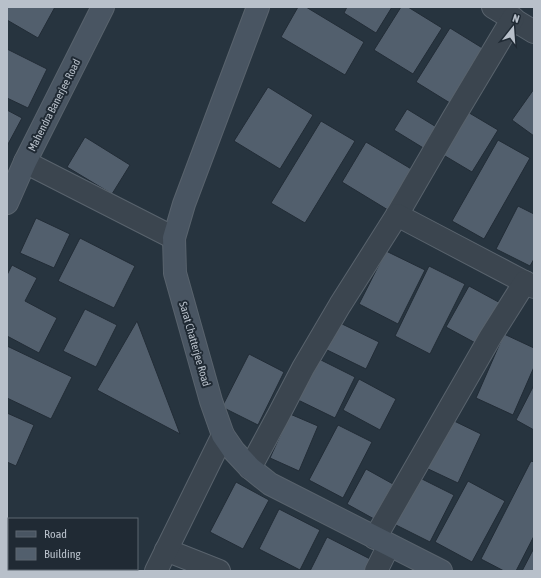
<svg xmlns="http://www.w3.org/2000/svg" width="541" height="578" font-family="'Asap Condensed',sans-serif">
	<style>
		.building { fill: #525f6d; stroke: #222c36 }
		.lines { fill: none; stroke-linecap: round; stroke-linejoin: round }
		.street-casing { stroke: #59636d; stroke-width: 24 }
		.secondary-casing { stroke: #59636d; stroke-width: 24 }
		.street { stroke: #3b454f; stroke-width: 22 }
		.secondary { stroke: #495562; stroke-width: 22 }
		.labels { text-anchor: middle; dominant-baseline: central; stroke-width: 4; stroke-linejoin: round; paint-order: stroke }
		.street-label { font-size: 11px; fill: #b8c0ca; stroke: #202a34 }
	</style>
	<rect width="100%" height="100%" fill="#27343f"/>
	<g class="building">
		<path d="M 7,7 L 55,7 L 38,38 L 7,20 Z"/>
		<path d="M 298,7 L 306,7 L 364,42 L 345,75 L 281,37 Z"/>
		<path d="M 347,7 L 392,7 L 376,33 L 344,13 Z"/>
		<path d="M 401,7 L 408,7 L 442,28 L 413,74 L 374,50 Z"/>
		<path d="M 450,28 L 484,49 L 450,103 L 416,82 Z"/>
		<path d="M 7,49 L 47,69 L 28,108 L 7,98 Z"/>
		<path d="M 268,87 L 313,115 L 280,169 L 234,141 Z"/>
		<path d="M 534,89 L 534,136 L 512,120 Z"/>
		<path d="M 407,109 L 438,128 L 425,149 L 394,130 Z"/>
		<path d="M 7,110 L 22,118 L 7,146 Z"/>
		<path d="M 466,111 L 498,130 L 472,172 L 440,153 Z"/>
		<path d="M 321,121 L 355,141 L 305,223 L 271,203 Z"/>
		<path d="M 85,137 L 130,165 L 112,194 L 67,167 Z"/>
		<path d="M 498,140 L 530,158 L 484,239 L 452,221 Z"/>
		<path d="M 366,142 L 413,170 L 388,210 L 342,182 Z"/>
		<path d="M 518,206 L 534,214 L 534,259 L 530,266 L 496,249 Z"/>
		<path d="M 36,218 L 70,234 L 54,268 L 20,253 Z"/>
		<path d="M 80,238 L 135,266 L 114,308 L 58,281 Z"/>
		<path d="M 386,251 L 425,270 L 398,324 L 359,304 Z"/>
		<path d="M 12,265 L 37,278 L 25,301 L 57,318 L 39,353 L 7,336 L 7,275 Z"/>
		<path d="M 429,266 L 465,284 L 430,354 L 395,336 Z"/>
		<path d="M 469,286 L 504,305 L 481,346 L 446,327 Z"/>
		<path d="M 85,309 L 117,325 L 96,367 L 63,351 Z"/>
		<path d="M 137,321 L 180,434 L 97,390 Z"/>
		<path d="M 336,321 L 379,342 L 366,369 L 323,348 Z"/>
		<path d="M 504,334 L 534,348 L 534,367 L 513,415 L 476,398 Z"/>
		<path d="M 7,346 L 72,377 L 51,419 L 7,398 Z"/>
		<path d="M 249,354 L 284,372 L 258,425 L 222,407 Z"/>
		<path d="M 317,358 L 355,377 L 335,418 L 296,399 Z"/>
		<path d="M 359,379 L 396,399 L 380,430 L 343,410 Z"/>
		<path d="M 534,385 L 534,430 L 516,420 Z"/>
		<path d="M 7,413 L 34,425 L 16,466 L 7,462 Z"/>
		<path d="M 290,414 L 318,426 L 299,471 L 270,458 Z"/>
		<path d="M 448,418 L 481,434 L 458,483 L 424,467 Z"/>
		<path d="M 338,425 L 372,442 L 343,498 L 309,480 Z"/>
		<path d="M 531,461 L 534,462 L 534,536 L 516,571 L 504,571 L 481,559 Z"/>
		<path d="M 366,469 L 393,484 L 374,519 L 347,504 Z"/>
		<path d="M 418,477 L 454,495 L 430,542 L 394,524 Z"/>
		<path d="M 468,481 L 505,501 L 472,562 L 435,542 Z"/>
		<path d="M 236,482 L 269,500 L 243,549 L 210,532 Z"/>
		<path d="M 279,509 L 320,530 L 300,570 L 259,549 Z"/>
		<path d="M 327,537 L 378,563 L 374,571 L 310,571 Z"/>
		<path d="M 9,546 L 9,569 L 68,569 L 73,571 L 7,571 L 7,551 Z"/>
		<path d="M 534,548 L 534,571 L 522,571 Z"/>
	</g>
	<g class="lines">
		<defs>
			<g id="street">
				<path d="M 493,7 L 534,32"/>
				<path d="M 25,162 L 174,238"/>
				<path d="M 397,215 L 452,120 L 513,18"/>
				<path d="M 250,468 L 278,416 L 303,368 L 340,305 L 397,215 L 534,287"/>
				<path d="M 375,538 L 491,336 L 525,282"/>
				<path d="M 166,550 L 219,571"/>
				<path d="M 156,571 L 223,435"/>
				<path d="M 376,571 L 389,545"/>
			</g>
			<g id="secondary">
				<path d="M 258,7 L 184,204 L 174,238 L 175,273 L 211,401 L 223,435 L 234,451 L 250,468 L 270,484 L 441,571"/>
				<path d="M 7,203 L 25,162 L 103,7"/>
			</g>
		</defs>
		<use href="#street" class="street-casing"/>
		<use href="#secondary" class="secondary-casing"/>
		<use href="#street" class="street"/>
		<use href="#secondary" class="secondary"/>
	</g>
	<g class="labels">
		<g class="street-label">
			<text transform="translate(54 105) rotate(-63)">Mahendra Banerjee Road</text>
			<text transform="translate(195 344) rotate(74)">Sarat Chatterjee Road</text>
		</g>
	</g>
	<rect width="541" height="578" fill="none" stroke="#b8c0ca" stroke-width="16"/>
	<rect x="8" y="518" width="130" height="52" fill="#202a34" stroke="#5d6670"/>
	<rect x="16" y="531" width="20" height="6" fill="#495562" stroke="#5d6670"/>
	<text x="44" y="538" font-size="12" fill="#b8c0ca">Road</text>
	<rect x="16" y="548" width="20" height="12" fill="#525f6d" stroke="#5d6670"/>
	<text x="44" y="558" font-size="12" fill="#b8c0ca">Building</text>
	<g transform="translate(513 28) rotate(17)" stroke="#202a34" stroke-width="3" paint-order="stroke">
	<path d="M0-3L7 15L0 10L-7 15Z" fill="#b8c0ca"/>
	<text y="-6" font-size="11" font-weight="bold" text-anchor="middle" fill="#b8c0ca">N</text>
	</g>
</svg>
